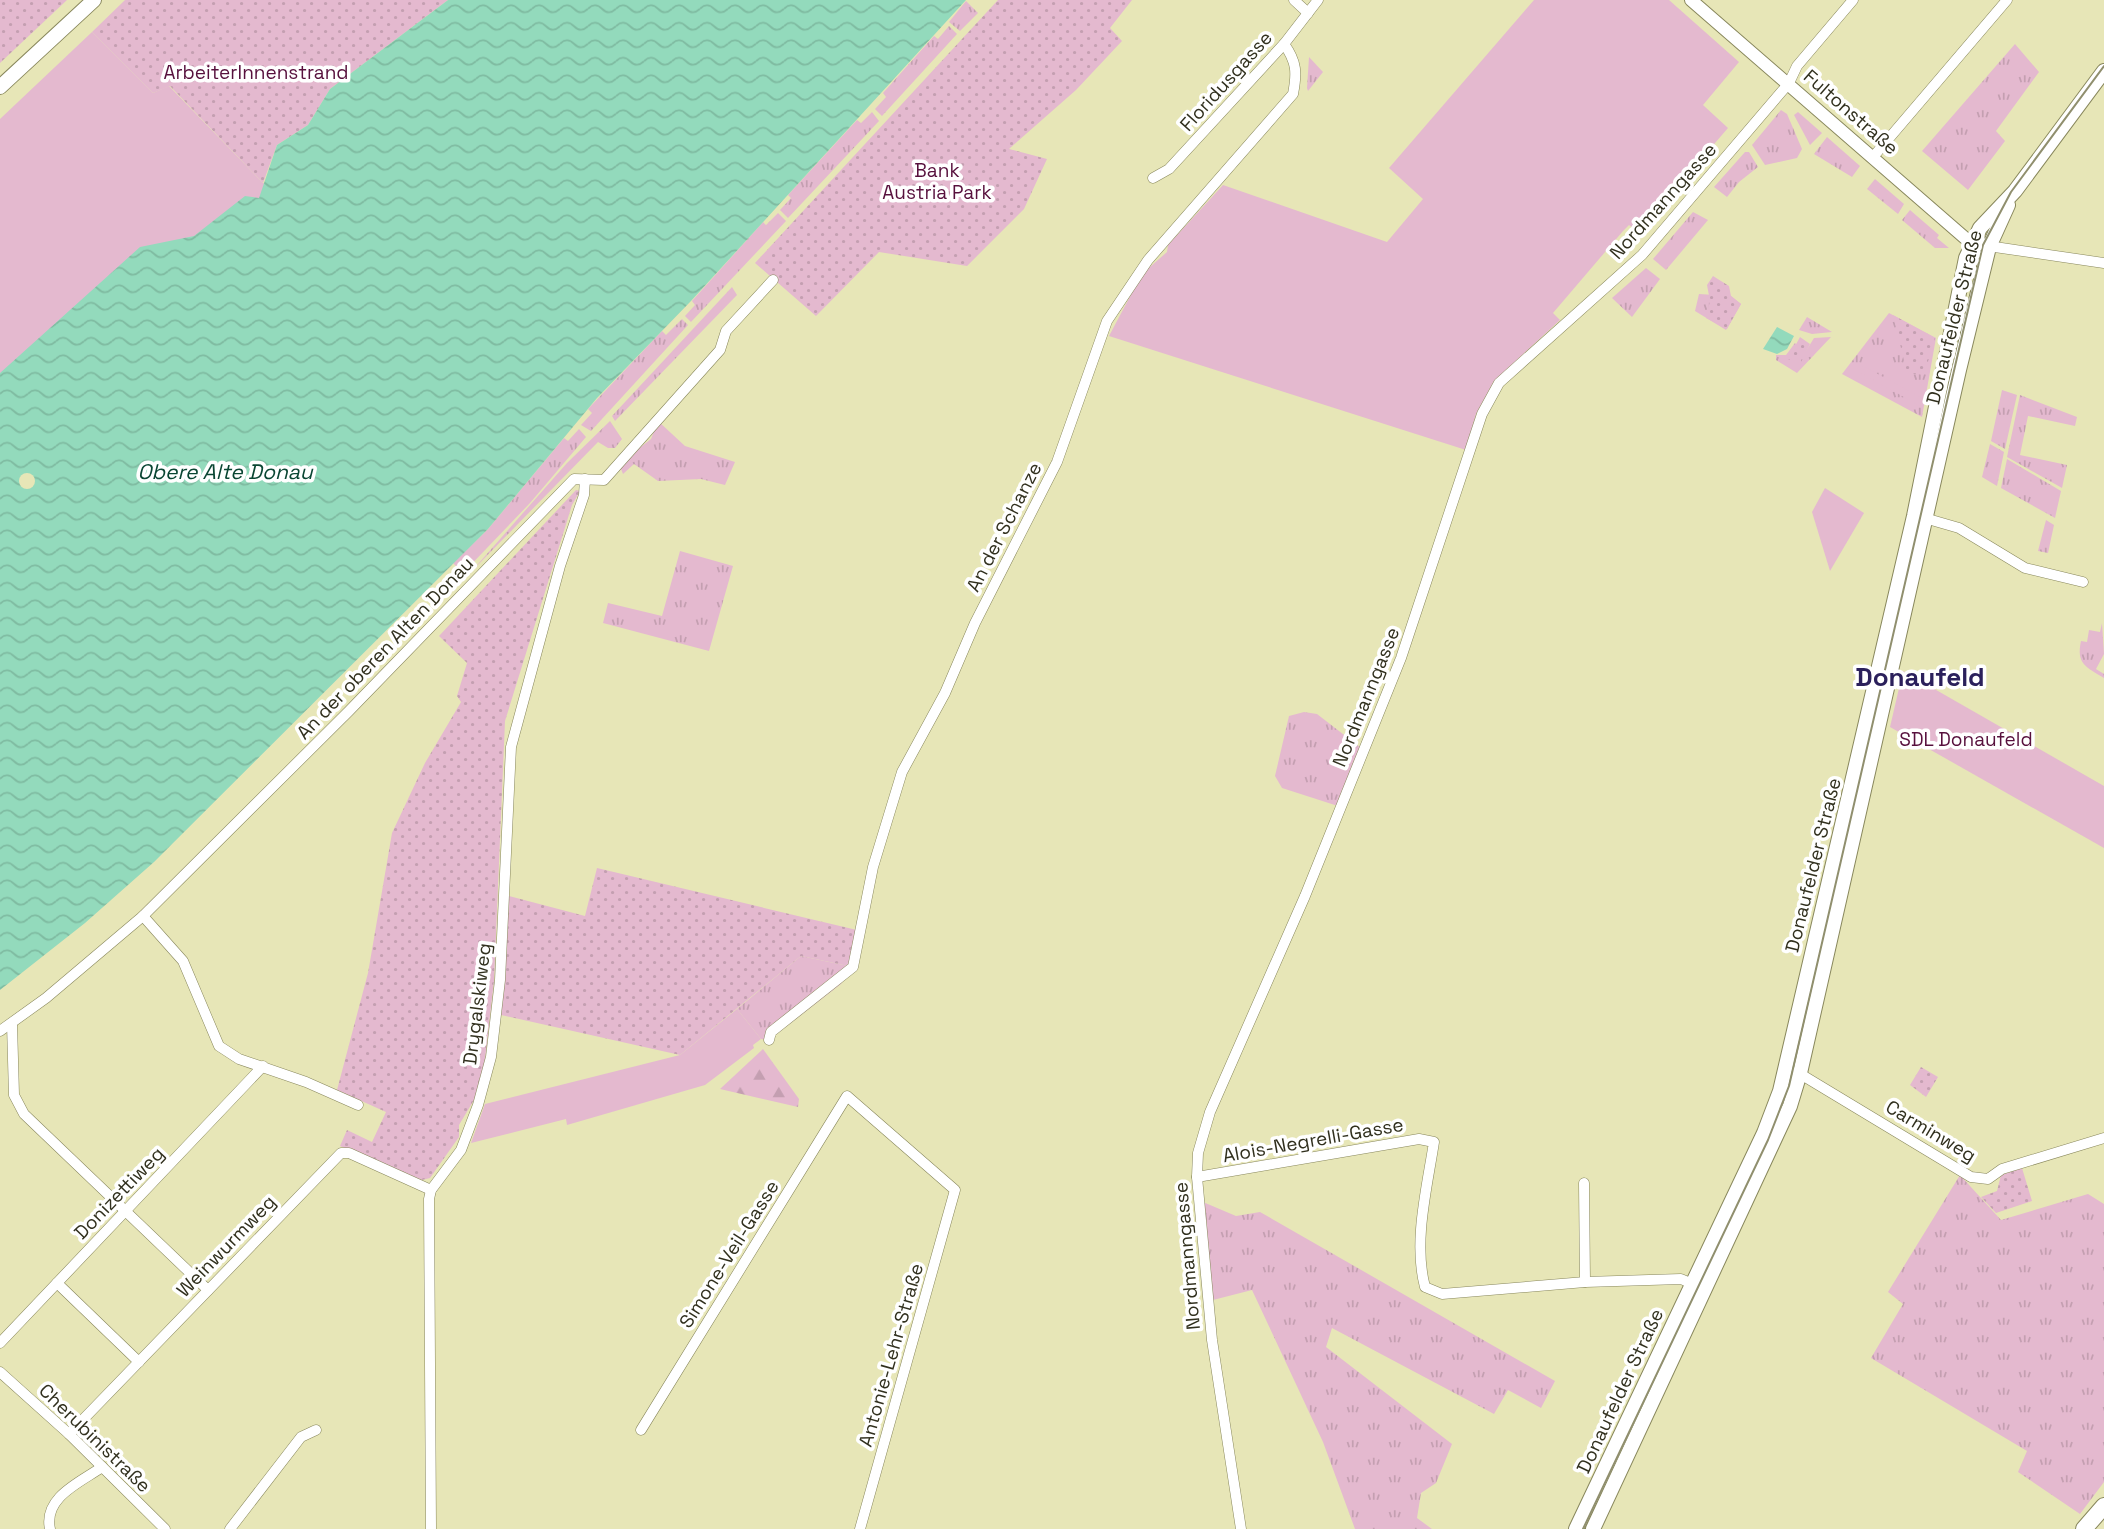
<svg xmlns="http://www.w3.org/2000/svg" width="2104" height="1529" font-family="'Space Grotesk',sans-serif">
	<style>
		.grass { fill: url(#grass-tufts) }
		.forest { fill: url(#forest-firs) }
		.park { fill: url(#park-dots) }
		.garden { fill: #e4b9cf }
		.water { fill: url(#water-waves) }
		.pier { fill: #e7e6b7 }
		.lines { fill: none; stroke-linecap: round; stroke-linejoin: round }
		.minor-casing { stroke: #88875c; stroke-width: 11 }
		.tertiary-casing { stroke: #88875c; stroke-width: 14 }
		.secondary-casing { stroke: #88875c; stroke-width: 16 }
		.primary-casing { stroke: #88875c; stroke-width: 18 }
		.minor { stroke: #fff; stroke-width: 10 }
		.tertiary { stroke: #fff; stroke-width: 12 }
		.secondary { stroke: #fff; stroke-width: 14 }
		.primary { stroke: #fff; stroke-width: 16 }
		.tram { stroke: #908f6e; stroke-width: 2 }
		.labels { text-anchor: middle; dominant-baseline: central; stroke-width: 7; stroke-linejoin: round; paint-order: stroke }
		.park-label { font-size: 19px; fill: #57103d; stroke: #fff }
		.street-label { font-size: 19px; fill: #31301e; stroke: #fff }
		.water-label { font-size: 21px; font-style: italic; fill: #0a4633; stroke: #fff }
		.district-label { font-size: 26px; font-weight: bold; fill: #2b205b; stroke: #fff }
	</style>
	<defs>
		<pattern id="grass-tufts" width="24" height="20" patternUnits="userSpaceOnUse" patternTransform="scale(1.75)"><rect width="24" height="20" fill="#e4b9cf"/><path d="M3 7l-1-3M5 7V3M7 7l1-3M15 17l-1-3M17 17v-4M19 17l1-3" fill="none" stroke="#c49fb1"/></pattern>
		<pattern id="forest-firs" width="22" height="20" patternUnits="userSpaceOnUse" patternTransform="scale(1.75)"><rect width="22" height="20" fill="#e4b9cf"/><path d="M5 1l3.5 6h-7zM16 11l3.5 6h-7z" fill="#c49fb1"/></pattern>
		<pattern id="park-dots" width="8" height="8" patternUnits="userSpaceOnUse" patternTransform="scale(1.75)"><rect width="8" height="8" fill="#e4b9cf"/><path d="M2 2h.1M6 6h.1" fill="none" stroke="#c49fb1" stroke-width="1.8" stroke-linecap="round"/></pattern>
		<pattern id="water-waves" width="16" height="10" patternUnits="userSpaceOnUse" patternTransform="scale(1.75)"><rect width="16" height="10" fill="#93dabc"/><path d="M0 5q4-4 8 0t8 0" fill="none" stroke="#7fbba1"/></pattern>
	</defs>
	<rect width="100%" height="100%" fill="#e7e6b7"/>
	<g class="grass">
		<path d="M 966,1 L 978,13 L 960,31 L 949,22 Z"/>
		<path d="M 949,26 L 957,34 L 882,116 L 875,109 L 886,97 L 883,93 L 934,36 L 938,39 Z"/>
		<path d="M 2015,44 L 2039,72 L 1996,131 L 2005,141 L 1968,190 L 1922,151 Z"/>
		<path d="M 1309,57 L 1323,72 L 1308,91 L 1307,88 Z"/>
		<path d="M 1781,110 L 1787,114 L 1802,149 L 1797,158 L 1765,165 L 1752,145 Z"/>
		<path d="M 872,112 L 879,121 L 788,218 L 780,210 L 791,198 L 788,195 L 857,120 L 861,123 Z"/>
		<path d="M 1798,112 L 1822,133 L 1810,145 L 1794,115 Z"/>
		<path d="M 1827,137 L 1860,166 L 1852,177 L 1814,154 Z"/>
		<path d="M 1745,152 L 1749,152 L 1758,167 L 1739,182 L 1727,197 L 1714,187 Z"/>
		<path d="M 1875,179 L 1904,204 L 1898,214 L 1867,189 Z"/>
		<path d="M 1910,210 L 1939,235 L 1937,238 L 1949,248 L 1935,248 L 1902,220 Z"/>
		<path d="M 1693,212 L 1708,220 L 1666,270 L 1653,259 Z"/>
		<path d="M 778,213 L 786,221 L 691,322 L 685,316 L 695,305 L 692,301 L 763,222 L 766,225 Z"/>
		<path d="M 1646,268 L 1660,279 L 1632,317 L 1612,298 Z"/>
		<path d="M 732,287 L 737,295 L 615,421 L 612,416 Z"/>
		<path d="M 1699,294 L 1731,296 L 1741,304 L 1726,330 L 1695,311 Z"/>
		<path d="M 1889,313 L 1936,338 L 1922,417 L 1842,374 Z"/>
		<path d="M 1807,317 L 1832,332 L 1812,334 L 1799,330 Z"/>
		<path d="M 682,319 L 688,325 L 591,431 L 581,425 L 592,413 L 588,409 L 662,331 L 666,335 Z"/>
		<path d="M 1831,337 L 1797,373 L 1776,360 L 1776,355 L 1786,355 L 1795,343 L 1806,351 L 1814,338 Z"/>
		<path d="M 2002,390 L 2017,395 L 2005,449 L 1991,441 Z"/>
		<path d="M 2020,395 L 2077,417 L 2075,426 L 2028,416 L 2020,455 L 2067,465 L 2062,488 L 2007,457 Z"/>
		<path d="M 610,421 L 622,439 L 615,448 L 608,448 L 598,442 L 471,572 L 567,463 Z"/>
		<path d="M 658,421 L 685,446 L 735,462 L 725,485 L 701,479 L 658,481 L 634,464 L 623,474 L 619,464 L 651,439 Z"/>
		<path d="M 579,429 L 586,437 L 530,503 L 463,573 L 453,563 L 488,529 L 564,438 L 568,441 Z"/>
		<path d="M 1990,444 L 2004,452 L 1997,486 L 1982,477 Z"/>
		<path d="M 2007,459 L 2061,491 L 2055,518 L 2001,488 Z"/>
		<path d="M 2046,520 L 2054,525 L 2048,553 L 2038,551 Z"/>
		<path d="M 680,551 L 733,566 L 709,651 L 603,623 L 608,603 L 662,616 Z"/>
		<path d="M 2102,623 L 2104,654 L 2096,669 L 2104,674 L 2104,678 C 2086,667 2076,664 2081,641 L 2087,642 L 2089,630 L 2100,632 Z"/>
		<path d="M 1304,712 L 1317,714 L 1361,748 L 1341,807 L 1282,788 L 1275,776 L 1289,716 Z"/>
		<path d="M 801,956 L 853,967 L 841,984 L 769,1040 L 761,1039 L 737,1009 Z"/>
		<path d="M 1960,1175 L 2001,1220 L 2088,1194 L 2104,1204 L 2104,1482 L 2080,1514 L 2018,1472 L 2027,1451 L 1871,1358 L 1903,1304 L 1888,1292 Z"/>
		<path d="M 1203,1202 L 1236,1216 L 1260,1212 L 1555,1381 L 1541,1408 L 1508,1390 L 1494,1414 L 1332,1328 L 1326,1347 L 1452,1444 L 1436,1483 L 1421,1493 L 1417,1518 L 1432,1529 L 1355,1529 L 1323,1442 L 1252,1290 L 1213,1300 Z"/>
	</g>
	<path class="forest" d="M 763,1049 L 799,1099 L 798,1107 L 720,1089 Z"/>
	<g class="park">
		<path d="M 0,0 L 67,0 L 0,63 Z"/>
		<path d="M 125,0 L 448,0 L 330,89 L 308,125 L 277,145 L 263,183 L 170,86 L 153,93 L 92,32 Z"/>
		<path d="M 998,0 L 1132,0 L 1110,28 L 1122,41 L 1076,90 L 1009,149 L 1047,159 L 1024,209 L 967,266 L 879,252 L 816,316 L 755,263 Z"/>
		<path d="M 1713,276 L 1729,286 L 1731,296 L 1741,304 L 1727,329 L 1706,318 L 1710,301 L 1707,285 Z"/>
		<path d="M 1893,315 L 1935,338 L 1924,375 L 1907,373 Z"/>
		<path d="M 1800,337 L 1810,344 L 1800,364 L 1788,359 Z"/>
		<path d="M 576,490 L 580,491 L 572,505 L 505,721 L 494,981 L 484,1068 L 474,1100 L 459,1125 L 459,1137 L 430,1178 L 422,1180 L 340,1146 L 347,1130 L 372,1142 L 386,1112 L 337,1090 L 368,973 L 392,833 L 425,763 L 461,702 L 457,696 L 467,663 L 439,636 Z"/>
		<path d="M 597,868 L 861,931 L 853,967 L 801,956 L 680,1055 L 501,1015 L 509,896 L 585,916 Z"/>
		<path d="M 1921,1067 L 1938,1077 L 1926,1097 L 1910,1085 Z"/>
		<path d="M 2022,1168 L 2032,1201 L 1996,1213 L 1981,1197 L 1997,1191 L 2001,1175 Z"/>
	</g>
	<g class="garden">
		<path d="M 1534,0 L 1669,0 L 1739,62 L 1703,105 L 1728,128 L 1638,232 L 1629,225 L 1623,231 L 1553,313 L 1560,320 L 1494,381 L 1476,414 L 1466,450 L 1109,336 L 1142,274 L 1167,252 L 1168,245 L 1223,185 L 1387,242 L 1423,199 L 1389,168 Z"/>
		<path d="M 92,32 L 153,93 L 169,86 L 263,183 L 333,200 L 0,704 L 0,119 Z"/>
		<path d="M 1863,366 L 1922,398 L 1920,406 L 1859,372 Z"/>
		<path d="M 1825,488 L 1864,513 L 1830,571 L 1812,512 Z"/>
		<path d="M 1903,671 L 2104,786 L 2104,848 L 1890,727 Z"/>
		<path d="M 737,1009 L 761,1039 L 753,1045 L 754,1048 L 705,1085 L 567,1125 L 566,1119 L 471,1143 L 485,1104 L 680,1055 Z"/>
	</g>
	<g class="water">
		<path d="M 448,0 L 966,0 L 691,301 L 597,398 L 488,529 L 154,862 L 85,923 L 0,990 L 0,373 L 140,247 L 194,236 L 245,196 L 259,198 L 277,145 L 308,125 L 330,89 Z"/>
		<path d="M 1777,327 L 1794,336 L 1787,349 L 1777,354 L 1763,349 Z"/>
	</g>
	<circle class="pier" cx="27" cy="481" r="8"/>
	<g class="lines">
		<defs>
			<g id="minor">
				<path d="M 1294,0 L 1308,13"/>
				<path d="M 1873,157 L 2007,0"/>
				<path d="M 1153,178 L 1169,169 L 1284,44 L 1318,0"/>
				<path d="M 1988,246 L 2104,263"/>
				<path d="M 1921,517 L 1959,528 L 2025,568 L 2083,582"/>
				<path d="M 143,916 L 183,961 L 219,1046 L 239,1059 L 306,1082 L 358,1105"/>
				<path d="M 12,1024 L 14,1095 L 24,1114 L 208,1290"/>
				<path d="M 0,1031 L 46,998 L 143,916 L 349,711 L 574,479 L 604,480 L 720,350 L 726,331 L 773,280"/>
				<path d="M 769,1040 L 771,1032 L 853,967 L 873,867 L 902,772 L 945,693 L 975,623 L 1057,462 L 1107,321 L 1148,260 L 1293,94 C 1297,73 1297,62 1284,44"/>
				<path d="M 1797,1072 L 1971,1177 L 1988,1179 L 2002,1169 L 2104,1138"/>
				<path d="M 1197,1177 L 1419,1139 L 1434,1142 C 1427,1188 1413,1242 1425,1287 L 1442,1294 L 1585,1282 L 1681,1279 L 1695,1285"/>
				<path d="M 1584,1183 L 1585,1282"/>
				<path d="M 57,1283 L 139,1362"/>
				<path d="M 0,1343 L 263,1066"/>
				<path d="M 0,1372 L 69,1434 L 165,1529"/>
				<path d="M 641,1430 L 847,1096 L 955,1190 L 860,1529"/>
				<path d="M 69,1434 L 341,1153 L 349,1153 L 431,1190"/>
				<path d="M 50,1529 C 43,1497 81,1482 102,1467"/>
				<path d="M 230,1529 L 301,1437 L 316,1430"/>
				<path d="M 431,1529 L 429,1199 L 431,1190 L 461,1150 L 478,1105 L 491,1057 L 500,980 L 511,747 L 560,566 L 584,495 L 585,479"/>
				<path d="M 1241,1529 L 1212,1340 L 1197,1177 L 1198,1153 L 1210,1112 L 1305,896 L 1401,658 L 1482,414 L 1499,383 L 1642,255 L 1789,83 L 1797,66 L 1853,0"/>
			</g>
			<path id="tertiary" d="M 1691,0 L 1965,238 L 1988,246"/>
			<g id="secondary">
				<path d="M 0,87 L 94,0"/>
				<path d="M 1576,1529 L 1764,1133 L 1780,1091 L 1914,516 L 1966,258 L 1980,228 L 2015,191 L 2104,71"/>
				<path d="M 1593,1529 L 1790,1106 L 1800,1073 L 1959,370 L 1989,247 L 2008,205"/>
			</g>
			<path id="primary" d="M 2084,1529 L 2104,1506"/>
		</defs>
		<use href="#minor" class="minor-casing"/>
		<use href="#tertiary" class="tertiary-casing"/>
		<use href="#secondary" class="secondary-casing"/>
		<use href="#primary" class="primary-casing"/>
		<use href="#minor" class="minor"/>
		<use href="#tertiary" class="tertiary"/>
		<use href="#secondary" class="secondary"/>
		<use href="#primary" class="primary"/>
		<path class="tram" d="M 1583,1529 L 1768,1140 L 1789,1086 L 1983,245 L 2011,192 L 2104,66"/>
	</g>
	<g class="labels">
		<g class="park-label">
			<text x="256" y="72">ArbeiterInnenstrand</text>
			<text x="937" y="170">Bank<tspan x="937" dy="22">Austria Park</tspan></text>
			<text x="1966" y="739">SDL Donaufeld</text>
		</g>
		<g class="street-label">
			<text transform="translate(1226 81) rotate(-48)">Floridusgasse</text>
			<text transform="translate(1851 112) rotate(41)">Fultonstraße</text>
			<text transform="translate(1663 201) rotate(-48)">Nordmanngasse</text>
			<text transform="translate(1954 317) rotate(-76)">Donaufelder Straße</text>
			<text transform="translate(1004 527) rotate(-63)">An der Schanze</text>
			<text transform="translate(385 648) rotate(-46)">An der oberen Alten Donau</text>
			<text transform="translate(1366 697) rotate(-68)">Nordmanngasse</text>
			<text transform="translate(1813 865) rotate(-76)">Donaufelder Straße</text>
			<text transform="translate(477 1004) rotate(-83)">Drygalskiweg</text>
			<text transform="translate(1931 1131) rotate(31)">Carminweg</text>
			<text transform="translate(1313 1140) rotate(-10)">Alois-Negrelli-Gasse</text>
			<text transform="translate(119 1193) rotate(-46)">Donizettiweg</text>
			<text transform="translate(226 1246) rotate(-46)">Weinwurmweg</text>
			<text transform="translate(729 1254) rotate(-58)">Simone-Veil-Gasse</text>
			<text transform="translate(1187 1256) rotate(-95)">Nordmanngasse</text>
			<text transform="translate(891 1355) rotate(-74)">Antonie-Lehr-Straße</text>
			<text transform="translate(1620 1391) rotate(-65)">Donaufelder Straße</text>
			<text transform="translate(95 1438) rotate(44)">Cherubinistraße</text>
		</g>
		<g class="water-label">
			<text x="225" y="471">Obere Alte Donau</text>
		</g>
		<g class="district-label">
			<text x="1920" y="677">Donaufeld</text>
		</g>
	</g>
</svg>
